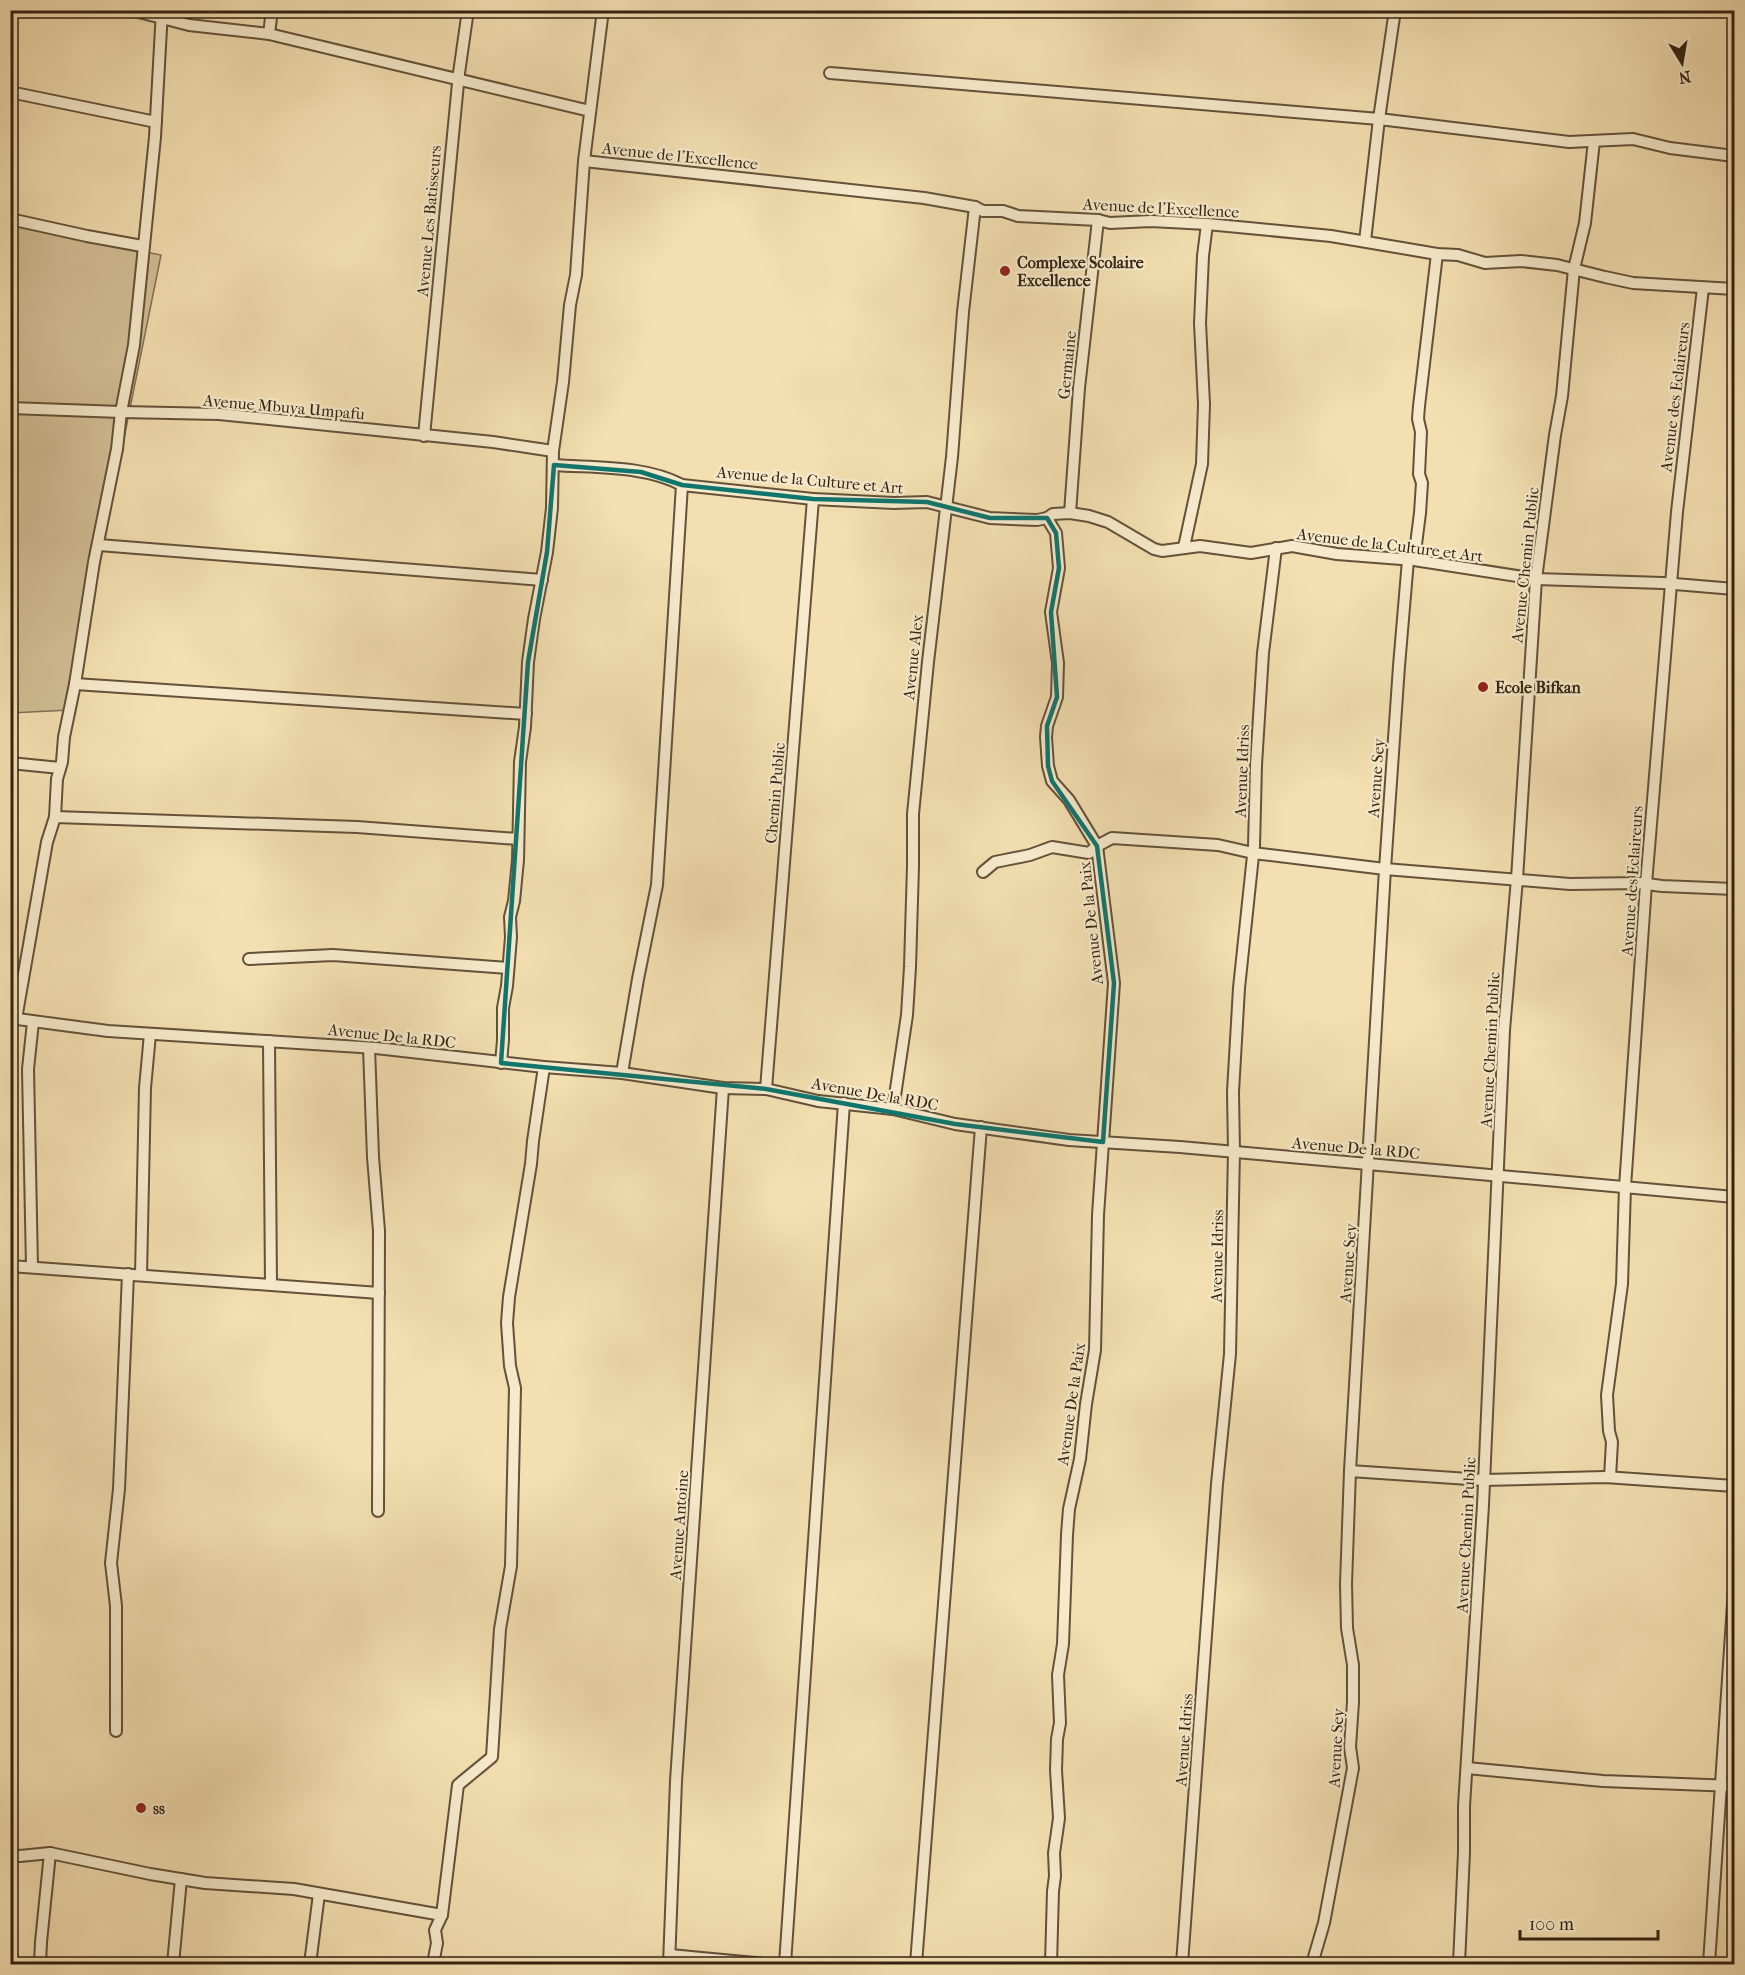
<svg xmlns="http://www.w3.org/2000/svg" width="1745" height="1975" font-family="'IM FELL French Canon',serif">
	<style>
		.green { fill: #d3bf96; stroke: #847054; stroke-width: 1.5 }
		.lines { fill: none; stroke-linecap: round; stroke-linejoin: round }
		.minor-casing { stroke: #64513a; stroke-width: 14 }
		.minor { stroke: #f7eacc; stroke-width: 10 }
		.marked { fill: none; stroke: #0f766e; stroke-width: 4.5; stroke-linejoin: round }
		.poi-dot { fill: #8f2418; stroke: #f7eacc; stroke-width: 2 }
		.labels { text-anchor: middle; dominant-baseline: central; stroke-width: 4.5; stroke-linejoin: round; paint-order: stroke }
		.street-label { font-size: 16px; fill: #342212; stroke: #f7eacc }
		.poi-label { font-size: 16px; font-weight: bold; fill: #342212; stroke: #f7eacc; text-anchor: start }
	</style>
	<rect width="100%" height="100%" fill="#f3dfb1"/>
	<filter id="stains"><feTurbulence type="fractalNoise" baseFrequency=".00333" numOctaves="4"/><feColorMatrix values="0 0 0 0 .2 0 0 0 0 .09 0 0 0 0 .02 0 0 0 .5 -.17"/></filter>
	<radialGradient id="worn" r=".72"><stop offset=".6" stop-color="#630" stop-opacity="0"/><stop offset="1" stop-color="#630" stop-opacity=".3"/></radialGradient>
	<path class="green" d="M 10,225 L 161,255 L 69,710 L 11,713 Z"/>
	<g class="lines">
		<defs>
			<g id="minor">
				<path d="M 131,10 L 189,25 L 269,34 L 590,111"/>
				<path d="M 269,34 L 272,10"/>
				<path d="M 830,73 L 1379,119 L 1569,142 L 1633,139 L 1670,148 L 1734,156"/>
				<path d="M 10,92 L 156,122"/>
				<path d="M 584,161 L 924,198 L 975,207 L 983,211 L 1003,211 L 1018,216 L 1098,220 L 1110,223 L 1151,221 L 1207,224 L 1331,236 L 1437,254 L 1458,255 L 1485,263 L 1521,261 L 1557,265 L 1605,277 L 1633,283 L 1734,289"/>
				<path d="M 10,219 L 87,236 L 142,246"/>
				<path d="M 1365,241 L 1379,119 L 1395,10"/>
				<path d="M 10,408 L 121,412 L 219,414 L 493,442 L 553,451"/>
				<path d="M 424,436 L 459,73 L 468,10"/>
				<path d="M 554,465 C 595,468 644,465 682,485 L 813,499 L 894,503 L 927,502 L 990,518 L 1012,519 L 1037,520 L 1047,518 L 1053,514 L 1070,513 L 1089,516 L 1108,522 L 1154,549 L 1162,551 L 1200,546 L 1251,553 L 1292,546 L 1337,554 L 1414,560 L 1536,579 L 1663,583 L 1734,589"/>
				<path d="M 1070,513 L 1079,388 L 1098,220"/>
				<path d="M 1047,518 L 1056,533 L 1059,568 L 1051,612 L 1058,663 L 1057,697 L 1047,726 L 1046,737 L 1048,766 L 1052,781 L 1069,800 L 1097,846 L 1114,983 L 1098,1215 L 1095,1350 L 1086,1404 L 1080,1459 L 1069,1509 L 1067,1535 L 1063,1644 L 1058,1675 L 1060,1723 L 1057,1739 L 1056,1770 L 1059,1818 L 1054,1853 L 1055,1876 L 1053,1891 L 1051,1964"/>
				<path d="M 99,545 L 542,580"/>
				<path d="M 1184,547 L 1202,464 L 1204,404 L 1200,323 L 1203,256 L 1207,224"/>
				<path d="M 1414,560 L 1420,513 L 1422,483 L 1419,474 L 1421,432 L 1418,419 L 1419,406 L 1437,254"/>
				<path d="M 75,684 L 526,714"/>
				<path d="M 10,763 L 60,768"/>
				<path d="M 55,817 L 357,827 L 518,839"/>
				<path d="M 983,872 L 995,862 L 1030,855 L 1052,847 L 1089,853 L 1097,846 L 1112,838 L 1218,845 L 1253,853 L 1385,869 L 1570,884 L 1640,883 L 1662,886 L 1734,889"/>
				<path d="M 249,959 L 333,955 L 508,968"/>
				<path d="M 10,1018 L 108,1031 L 376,1048 L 544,1067 L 622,1073 L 723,1088 L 766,1089 L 818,1101 L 893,1109 L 955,1124 L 1069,1140 L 1180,1147 L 1734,1197"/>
				<path d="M 16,1019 L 47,842 L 55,817 L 57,779 L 62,762 L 64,737 L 75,684 L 94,562 L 117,449 L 121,412 L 134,345 L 155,137 L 162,10"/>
				<path d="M 269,1041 L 271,1285"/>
				<path d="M 369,1048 L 373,1157 L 379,1231 L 378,1511"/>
				<path d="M 501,1063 L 503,1040 L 503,1008 L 507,986 L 511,937 L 510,917 L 514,901 L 518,860 L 520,762 L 525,727 L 528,662 L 534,619 L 547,552 L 552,508 L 553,451 L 563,382 L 570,305 L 576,275 L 584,161 L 603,10"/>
				<path d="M 622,1073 L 638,979 L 657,885 L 682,485"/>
				<path d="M 766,1089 L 813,499"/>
				<path d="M 893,1109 L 907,1015 L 910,967 L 913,866 L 913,814 L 928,662 L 952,457 L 963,312 L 975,207"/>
				<path d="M 10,1266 L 379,1293"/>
				<path d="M 32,1267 L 28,1069 L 33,1022"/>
				<path d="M 141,1275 L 145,1088 L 150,1034"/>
				<path d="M 1350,1471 L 1484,1480 L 1605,1477 L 1734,1486"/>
				<path d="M 1610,1477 L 1612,1442 L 1609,1431 L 1607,1395 L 1622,1284 L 1625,1187 L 1646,884 L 1677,512 L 1703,288"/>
				<path d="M 116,1731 L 116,1606 L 111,1563 L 119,1489 L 128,1274"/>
				<path d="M 1467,1768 L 1603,1781 L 1734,1786"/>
				<path d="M 10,1855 L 20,1856 L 50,1853 L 150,1874 L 205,1883 L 294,1889 L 442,1915"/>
				<path d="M 670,1955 L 765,1964"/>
				<path d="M 40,1964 L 41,1942 L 50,1853"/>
				<path d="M 173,1964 L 181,1879"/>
				<path d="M 310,1964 L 319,1894"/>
				<path d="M 433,1964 L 437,1943 L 435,1930 L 442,1915 L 458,1785 L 492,1757 L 500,1629 L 511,1566 L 515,1388 L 510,1366 L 507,1323 L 509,1297 L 531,1164 L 533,1141 L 544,1067"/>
				<path d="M 669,1964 L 676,1781 L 723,1088"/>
				<path d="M 785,1964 L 844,1103"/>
				<path d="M 916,1964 L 981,1127"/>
				<path d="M 1182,1964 L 1217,1484 L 1230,1354 L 1234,1151 L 1233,1092 L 1239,988 L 1254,846 L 1256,765 L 1263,653 L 1276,548"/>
				<path d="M 1312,1964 L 1324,1923 L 1353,1768 L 1350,1747 L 1353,1702 L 1353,1665 L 1347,1628 L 1346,1584 L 1350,1471 L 1385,869 L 1399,666 L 1408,560"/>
				<path d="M 1459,1964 L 1464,1852 L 1464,1806 L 1483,1505 L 1504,1030 L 1517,879 L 1536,579 L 1555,435 L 1562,396 L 1574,269 L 1585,223 L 1594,141"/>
				<path d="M 1709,1964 L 1734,1589"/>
			</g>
		</defs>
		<use href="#minor" class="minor-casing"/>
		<use href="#minor" class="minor"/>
	</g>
	<path class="marked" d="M 554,465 L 641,472 L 682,485 L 813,499 L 927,502 L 990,518 L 1047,518 L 1056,533 L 1059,568 L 1051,612 L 1057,697 L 1047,726 L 1048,766 L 1052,781 L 1097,846 L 1114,983 L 1103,1142 L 955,1124 L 766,1089 L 501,1063 L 528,662 L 547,552 Z"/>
	<g class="poi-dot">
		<circle cx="1005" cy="271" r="6"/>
		<circle cx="1483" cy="687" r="6"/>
		<circle cx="141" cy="1808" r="6"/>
	</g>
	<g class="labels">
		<g class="street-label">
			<text transform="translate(680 156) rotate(6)">Avenue de l'Excellence</text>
			<text transform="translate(1161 208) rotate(3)">Avenue de l'Excellence</text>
			<text transform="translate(429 221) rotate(-85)">Avenue Les Batisseurs</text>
			<text transform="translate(1067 365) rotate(-84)">Germaine</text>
			<text transform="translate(1675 397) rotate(-83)">Avenue des Eclaireurs</text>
			<text transform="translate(284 407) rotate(5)">Avenue Mbuya Umpafu</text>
			<text transform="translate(810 480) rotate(5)">Avenue de la Culture et Art</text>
			<text transform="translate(1390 545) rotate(7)">Avenue de la Culture et Art</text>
			<text transform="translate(1525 565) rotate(-84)">Avenue Chemin Public</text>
			<text transform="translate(913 657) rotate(-84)">Avenue Alex</text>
			<text transform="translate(1242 771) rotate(-88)">Avenue Idriss</text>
			<text transform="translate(1376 778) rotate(-86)">Avenue Sey</text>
			<text transform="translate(775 793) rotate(-85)">Chemin Public</text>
			<text transform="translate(1632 881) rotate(-86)">Avenue des Eclaireurs</text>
			<text transform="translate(1091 923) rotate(-96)">Avenue De la Paix</text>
			<text transform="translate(392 1036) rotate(6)">Avenue De la RDC</text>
			<text transform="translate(1490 1050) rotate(-87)">Avenue Chemin Public</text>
			<text transform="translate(875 1094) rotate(10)">Avenue De la RDC</text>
			<text transform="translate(1356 1148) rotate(5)">Avenue De la RDC</text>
			<text transform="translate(1217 1256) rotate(-89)">Avenue Idriss</text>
			<text transform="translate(1348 1263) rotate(-86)">Avenue Sey</text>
			<text transform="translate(1071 1404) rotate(-82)">Avenue De la Paix</text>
			<text transform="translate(679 1525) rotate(-86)">Avenue Antoine</text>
			<text transform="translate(1466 1535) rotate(-87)">Avenue Chemin Public</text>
			<text transform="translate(1184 1740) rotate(-86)">Avenue Idriss</text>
			<text transform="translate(1336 1748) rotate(-87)">Avenue Sey</text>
		</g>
		<g class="poi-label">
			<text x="1017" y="262">Complexe Scolaire<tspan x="1017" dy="18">Excellence</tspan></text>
			<text x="1495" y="687">Ecole Bifkan</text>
			<text x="153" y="1808">ss</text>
		</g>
	</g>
	<rect width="1745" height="1975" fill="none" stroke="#f3dfb1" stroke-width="36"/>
	<rect x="12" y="12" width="1721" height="1951" fill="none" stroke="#342212" stroke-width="3"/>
	<rect x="18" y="18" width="1709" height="1939" fill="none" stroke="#342212" stroke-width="1.5"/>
	<g transform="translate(1682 63) rotate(169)" stroke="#f7eacc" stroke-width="4.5" paint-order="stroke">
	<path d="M0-4.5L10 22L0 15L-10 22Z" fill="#342212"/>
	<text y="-9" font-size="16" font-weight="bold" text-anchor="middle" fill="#342212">N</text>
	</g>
	<path d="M1520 1930v9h138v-9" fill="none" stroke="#342212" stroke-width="3"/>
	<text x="1529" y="1930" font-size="18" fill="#342212" stroke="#f7eacc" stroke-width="4.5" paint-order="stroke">100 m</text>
	<rect width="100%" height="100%" filter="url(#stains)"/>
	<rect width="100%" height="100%" fill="url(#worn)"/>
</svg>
